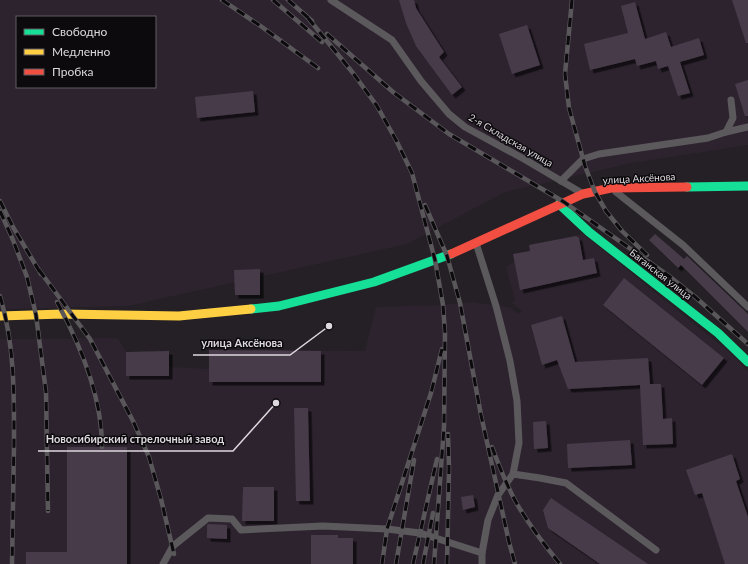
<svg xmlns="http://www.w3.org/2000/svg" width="748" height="564" font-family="Lato,sans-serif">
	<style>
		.built { fill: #2d232f; fill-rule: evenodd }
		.building { fill: #473b4a; filter: url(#shadow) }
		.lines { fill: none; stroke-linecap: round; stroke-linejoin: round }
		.lane { stroke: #5c595d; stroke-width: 7 }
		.fast { stroke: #16e098; stroke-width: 9 }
		.slow { stroke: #ffcf43; stroke-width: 9 }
		.jam { stroke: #f24e42; stroke-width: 9 }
		.rail-casing { stroke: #5a575b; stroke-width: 4.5 }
		.rail { stroke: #0c0a0d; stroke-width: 3; stroke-dasharray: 9; stroke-linecap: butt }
		.labels { text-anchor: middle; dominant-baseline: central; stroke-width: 3; stroke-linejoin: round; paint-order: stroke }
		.street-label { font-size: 10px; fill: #ddd8de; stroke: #0c0a0d }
		.leader { fill: none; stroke: #ddd8de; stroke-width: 1.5 }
		.callout-dot { fill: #ddd8de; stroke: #0c0a0d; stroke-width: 1.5 }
		.callout-label { font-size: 11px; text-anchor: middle; font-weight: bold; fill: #ddd8de; stroke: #0c0a0d; stroke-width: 3; stroke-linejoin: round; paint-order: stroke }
	</style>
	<defs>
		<filter id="shadow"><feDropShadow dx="3.5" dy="3.5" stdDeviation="0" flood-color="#0009"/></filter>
	</defs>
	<rect width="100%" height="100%" fill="#242025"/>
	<g class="built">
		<path d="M 0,0 L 748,0 L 748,145 L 632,163 L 505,192 L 407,244 L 128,306 L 0,309 ZM 17,17 L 155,17 L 155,87 L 17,87 Z"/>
		<path d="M 583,234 L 729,352 L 748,371 L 748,564 L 0,564 L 0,339 L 118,338 L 126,352 L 169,351 L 169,367 L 209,369 L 209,350 L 365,351 L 376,307 L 443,305 L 472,302 L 509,307 L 519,314 L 522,311 L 512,303 L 515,300 L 506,267 L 514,262 L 513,254 L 530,251 L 529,245 Z"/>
	</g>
	<g class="building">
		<path d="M 399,0 L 414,0 L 416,8 L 444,52 L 439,57 L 462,87 L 452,95 L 416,46 L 406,23 Z"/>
		<path d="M 732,0 L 748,0 L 748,43 L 746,43 Z"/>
		<path d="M 635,2 L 645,39 L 666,32 L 671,47 L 699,38 L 704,55 L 680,62 L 690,93 L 678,96 L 668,66 L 658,69 L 656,61 L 637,66 L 635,59 L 590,70 L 584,44 L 628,33 L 621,6 Z"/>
		<path d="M 527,25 L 540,65 L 512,74 L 499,34 Z"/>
		<path d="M 748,80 L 748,116 L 745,116 L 735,84 Z"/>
		<path d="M 253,91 L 255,112 L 197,118 L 195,97 Z"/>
		<path d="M 655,234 L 684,259 L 687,256 L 748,314 L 748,332 L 681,265 L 678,268 L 649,240 Z"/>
		<path d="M 576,236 L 579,238 L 583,260 L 594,258 L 597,273 L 520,290 L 513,254 L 530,251 L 529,245 Z"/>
		<path d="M 260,269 L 260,295 L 235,295 L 234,270 Z"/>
		<path d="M 624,278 L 724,358 L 702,385 L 603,305 Z"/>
		<path d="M 562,316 L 575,362 L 648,358 L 650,384 L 661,384 L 663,419 L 672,418 L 673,444 L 643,445 L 640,385 L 568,389 L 557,360 L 542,365 L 531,325 Z"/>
		<path d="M 209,350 L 321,351 L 321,382 L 209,382 Z"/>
		<path d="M 169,351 L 169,376 L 126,376 L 126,352 Z"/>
		<path d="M 294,408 L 308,408 L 310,501 L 296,501 Z"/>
		<path d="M 546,421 L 548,448 L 534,449 L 533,422 Z"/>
		<path d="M 630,440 L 632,465 L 568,468 L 567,444 Z"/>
		<path d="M 67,447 L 127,447 L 127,564 L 26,564 L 26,552 L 67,552 Z"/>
		<path d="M 732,454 L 740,479 L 736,481 L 748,517 L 748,564 L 725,564 L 702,493 L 695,495 L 686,470 Z"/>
		<path d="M 243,487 L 274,487 L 274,521 L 242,521 Z"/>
		<path d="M 473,495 L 475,507 L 463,510 L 461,497 Z"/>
		<path d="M 551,498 L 648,564 L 600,564 L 548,528 L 543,510 Z"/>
		<path d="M 209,524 L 227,525 L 227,539 L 207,538 L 207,525 Z"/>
		<path d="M 311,535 L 338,535 L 338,538 L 353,538 L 353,564 L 311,564 Z"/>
	</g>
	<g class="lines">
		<g class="lane">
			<path d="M 331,0 L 392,40 L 421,81 L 449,114 L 465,127 L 524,159 L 580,192"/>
			<path d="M 726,132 L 748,127"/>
			<path d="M 561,181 L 583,159 L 599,154 L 708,138 L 726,132 L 733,118 L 731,100"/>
			<path d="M 616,192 L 683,245 L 748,307"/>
			<path d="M 476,243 L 496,306 L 510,361 L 517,401 L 519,443 L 513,474 L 498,495 L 488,520 L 482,553 L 482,564"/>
			<path d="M 513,474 L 540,478 L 566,483 L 656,550"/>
			<path d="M 163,564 L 173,546 L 208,518 L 232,519 L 241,530 L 323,526 L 387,529 L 420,533 L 482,553"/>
		</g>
		<g class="fast">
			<path d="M 687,187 L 748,186"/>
			<path d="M 559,204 L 589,232 L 718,333 L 748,362"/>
			<path d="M 251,309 L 279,306 L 374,282 L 451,254"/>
		</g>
		<path class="slow" d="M 0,316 L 63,314 L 179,316 L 251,309"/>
		<path class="jam" d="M 451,254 L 583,194 L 611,188 L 687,187"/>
		<defs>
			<g id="rail">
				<path d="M 222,0 L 262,27 L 318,68"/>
				<path d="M 273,0 L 322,42"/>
				<path d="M 288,0 L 312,21"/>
				<path d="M 572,0 L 565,74 L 569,108 L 585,166 L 595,192 L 606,211 L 622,231 L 647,255"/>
				<path d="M 308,18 L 353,73 L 377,106 L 396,140 L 412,173 L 435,260 L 443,305 L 445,333 L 444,427 L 434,564"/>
				<path d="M 327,34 L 393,92 L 449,134 L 564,202 L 669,276 L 694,296 L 748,344"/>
				<path d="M 0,201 L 13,227 L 41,274"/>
				<path d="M 425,205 L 447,256 L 460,303 L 481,415 L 509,542 L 515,564"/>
				<path d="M 0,211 L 13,240 L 27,277 L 36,315 L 46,392 L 48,511"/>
				<path d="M 39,270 L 90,339 L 133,421 L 149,457 L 161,499 L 174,554"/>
				<path d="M 0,296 C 15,347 14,393 14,445 C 13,485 13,524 12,564"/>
				<path d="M 57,302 C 81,346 102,396 102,447"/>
				<path d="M 492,447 C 499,466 507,486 517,504 C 528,523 546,547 560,564"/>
				<path d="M 382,564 L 387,529 L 431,393 L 442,349"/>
				<path d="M 396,564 L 414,460"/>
				<path d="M 413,564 L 437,459"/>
				<path d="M 423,564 L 433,513"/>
				<path d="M 447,564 L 449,468 L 448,434"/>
			</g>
		</defs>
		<use href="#rail" class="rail-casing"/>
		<use href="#rail" class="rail"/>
	</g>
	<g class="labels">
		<g class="street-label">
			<text transform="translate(511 140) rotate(30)">2-я Складская улица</text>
			<text transform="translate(639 178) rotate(-3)">улица Аксёнова</text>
			<text transform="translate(661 274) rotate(38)">Баганская улица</text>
		</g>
	</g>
	<path class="leader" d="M329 326L290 355H193M276 403L233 451H38"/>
	<g class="callout-dot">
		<circle cx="329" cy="326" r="4"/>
		<circle cx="276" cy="403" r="4"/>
	</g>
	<g class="callout-label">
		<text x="242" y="347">улица Аксёнова</text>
		<text x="135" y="443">Новосибирский стрелочный завод</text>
	</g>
	<rect x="16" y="16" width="140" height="72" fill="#0c0a0d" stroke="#605c61"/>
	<rect x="24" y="29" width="20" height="6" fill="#16e098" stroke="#605c61"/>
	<text x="52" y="36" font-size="12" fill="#ddd8de">Свободно</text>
	<rect x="24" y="49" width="20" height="6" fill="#ffcf43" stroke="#605c61"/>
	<text x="52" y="56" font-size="12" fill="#ddd8de">Медленно</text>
	<rect x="24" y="69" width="20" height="6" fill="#f24e42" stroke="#605c61"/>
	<text x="52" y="76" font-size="12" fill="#ddd8de">Пробка</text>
</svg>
